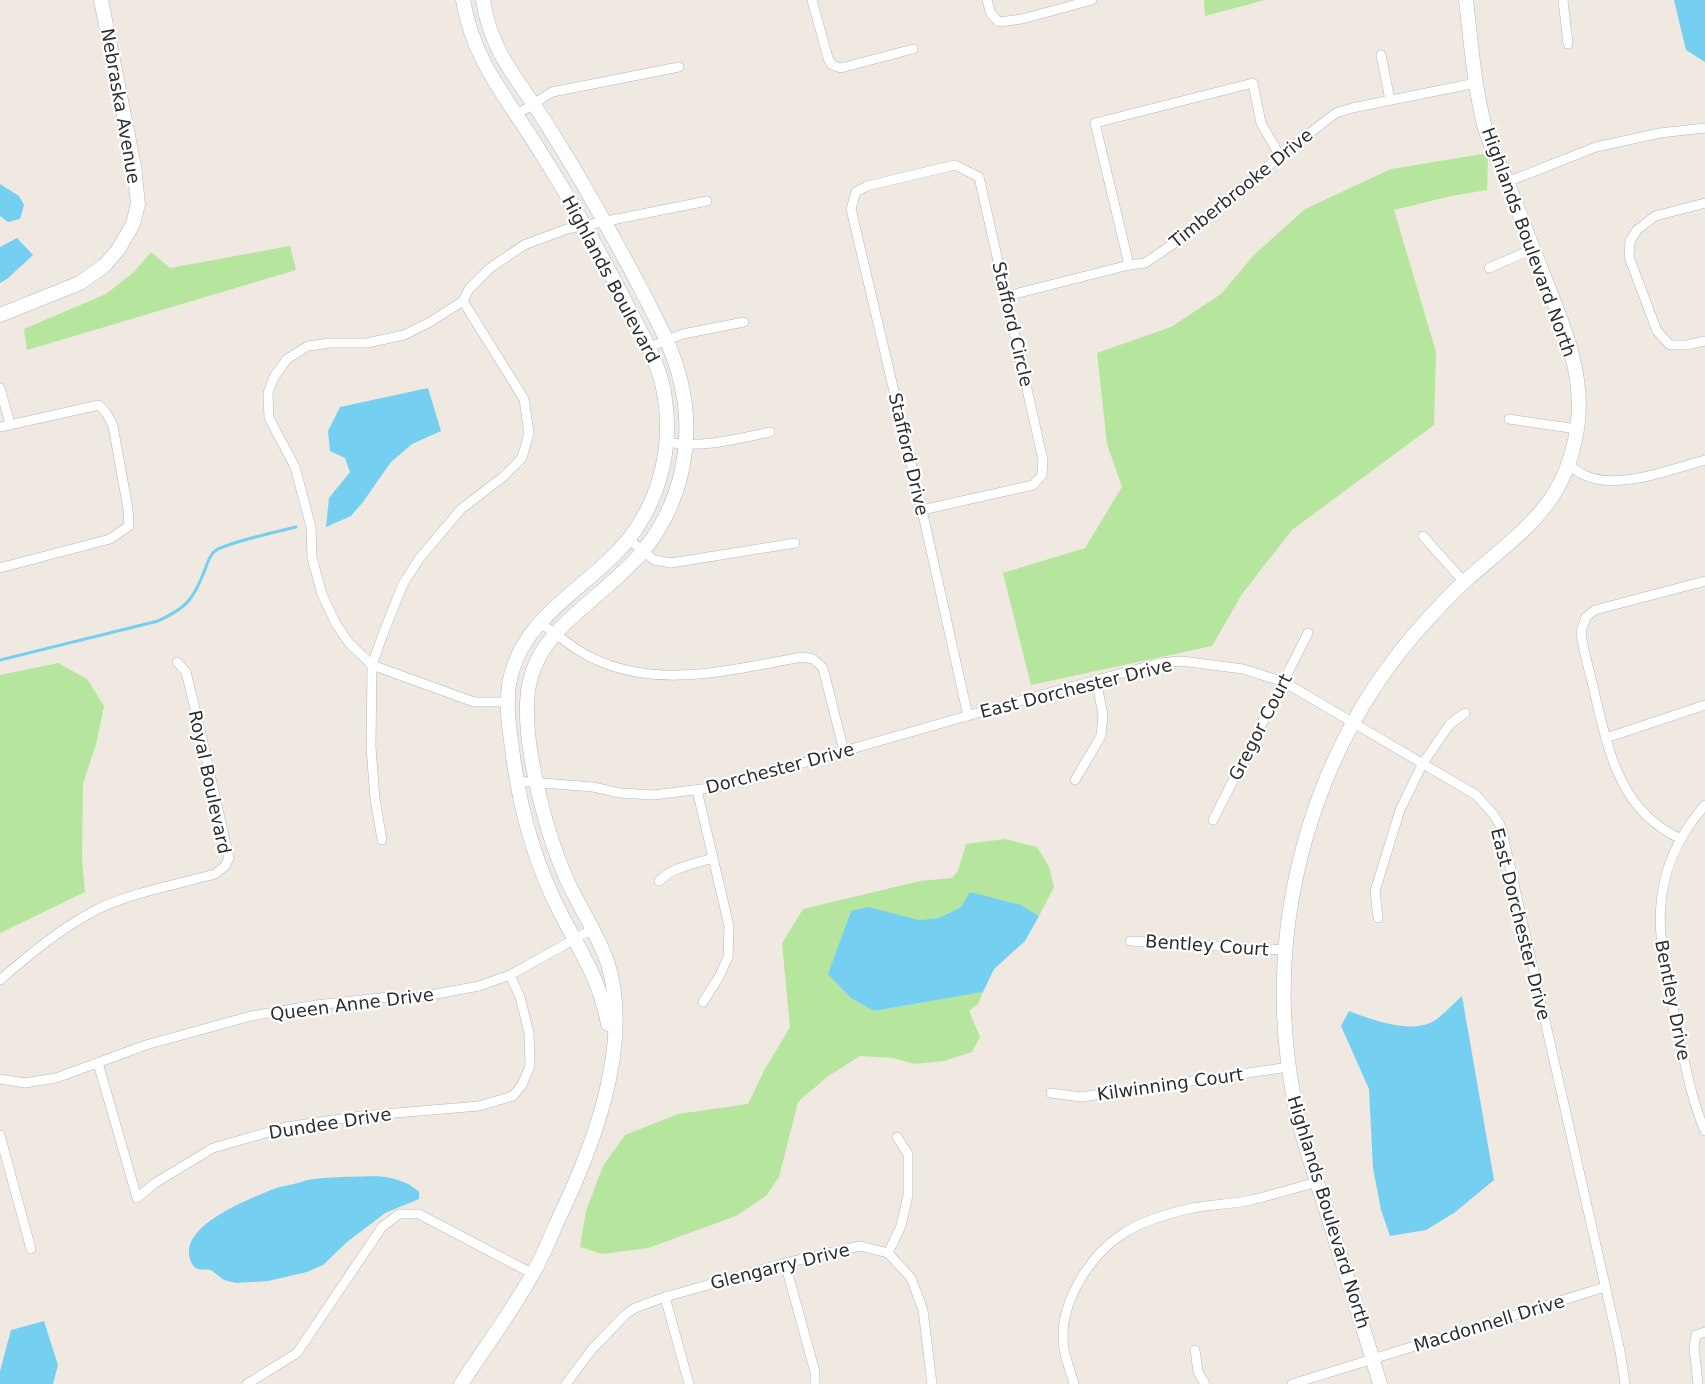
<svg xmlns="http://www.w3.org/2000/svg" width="1705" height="1384" font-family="'DejaVu Sans',sans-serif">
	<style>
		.green { fill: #b6e59e }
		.water { fill: #75cff0 }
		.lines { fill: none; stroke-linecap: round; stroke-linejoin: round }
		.stream { stroke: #75cff0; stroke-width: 3 }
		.street-casing { stroke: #b4b7c1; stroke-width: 10 }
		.secondary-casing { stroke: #b4b7c1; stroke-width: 15 }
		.street { stroke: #fff; stroke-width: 9 }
		.secondary { stroke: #fff; stroke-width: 14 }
		.labels { text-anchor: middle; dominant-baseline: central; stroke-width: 4.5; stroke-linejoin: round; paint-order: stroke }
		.street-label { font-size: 18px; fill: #2e2e2e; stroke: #fff }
	</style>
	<rect width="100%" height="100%" fill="#efe9e1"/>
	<g class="green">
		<path d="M 1204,0 L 1265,0 L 1205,16 Z"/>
		<path d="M 1488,153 L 1487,190 L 1451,196 L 1394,210 L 1436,352 L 1434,425 L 1292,530 L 1242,594 L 1212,646 L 1031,685 L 1003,573 L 1085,548 L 1122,487 L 1107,444 L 1097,353 L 1171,327 L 1221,294 L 1254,255 L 1305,209 L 1391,169 Z"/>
		<path d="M 290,246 L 296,270 L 27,350 L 24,329 L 106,294 L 135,271 L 151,252 L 170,268 Z"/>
		<path d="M 58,663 L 87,679 L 104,706 L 96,744 L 83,784 L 82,859 L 85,892 L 0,933 L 0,675 Z"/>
		<path d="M 1005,839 L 1037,847 L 1049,867 L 1054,887 L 1039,916 L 1021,905 L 961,907 L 939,918 L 919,920 L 898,915 L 851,911 L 829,974 L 851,998 L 874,1011 L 983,992 L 978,1004 L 969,1011 L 980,1037 L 972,1052 L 944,1061 L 914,1064 L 893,1058 L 860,1056 L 827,1077 L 798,1102 L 779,1177 L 766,1196 L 736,1216 L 648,1248 L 602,1254 L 580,1247 L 586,1211 L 603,1166 L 625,1135 L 678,1114 L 748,1104 L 765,1069 L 790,1027 L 782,943 L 803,909 L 920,881 L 952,878 L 958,871 L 966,844 Z"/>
	</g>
	<g class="water">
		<path d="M 1674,0 L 1705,0 L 1705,62 L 1686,50 Z"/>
		<path d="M 0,184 L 19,196 L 24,205 L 20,219 L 8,222 L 0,216 Z"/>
		<path d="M 17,238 L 33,255 L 7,279 L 0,283 L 0,247 Z"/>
		<path d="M 428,388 L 441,431 L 412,444 L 391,462 L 363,502 L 351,516 L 326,527 L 329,498 L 350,472 L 345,458 L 330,451 L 328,431 L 340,407 Z"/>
		<path d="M 970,892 L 1021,905 L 1039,916 L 1025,941 L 994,969 L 983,992 L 874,1011 L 851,998 L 828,974 L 851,911 L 868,907 L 919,920 L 939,918 L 961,907 Z"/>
		<path d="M 1462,996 L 1494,1180 L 1454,1213 L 1426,1230 L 1390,1236 L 1381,1210 L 1373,1168 L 1369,1089 L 1341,1026 L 1349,1011 C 1373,1020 1414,1036 1437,1019 C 1446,1012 1453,1004 1462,996 Z"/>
		<path d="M 375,1176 C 390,1177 407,1180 419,1192 L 419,1199 L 385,1213 L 347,1242 L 323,1265 L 307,1272 L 268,1281 L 236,1283 L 224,1280 L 211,1270 C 201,1269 194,1272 190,1259 C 179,1226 247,1200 271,1190 C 280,1186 292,1185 301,1182 C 317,1176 356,1177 375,1176 Z"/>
		<path d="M 44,1321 L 58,1365 L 53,1384 L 0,1384 L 0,1371 L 11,1330 Z"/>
	</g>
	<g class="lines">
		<path class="stream" d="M 0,660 L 158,621 C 186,608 193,600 204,572 C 207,565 209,555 215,551 C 224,543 281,531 296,527"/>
		<defs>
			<g id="street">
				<path d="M 812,0 L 828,58 L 832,65 L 841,68 L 913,49"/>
				<path d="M 987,0 L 991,14 L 999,22 L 1022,19 L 1092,0"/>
				<path d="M 1563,0 L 1568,44"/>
				<path d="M 1381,55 L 1390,100"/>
				<path d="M 516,115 L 552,92 L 679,67"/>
				<path d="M 1507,182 L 1596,147 L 1660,133 L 1705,128"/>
				<path d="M 1705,203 L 1655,216 L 1637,230 L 1630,241 L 1629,257 L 1657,331 L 1670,345 L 1687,345 L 1705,341"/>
				<path d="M 1129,265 L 1095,123 L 1253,83 L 1261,123 L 1280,156"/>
				<path d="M 1489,268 L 1533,249"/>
				<path d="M 1007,296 L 1129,265 L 1145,263 L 1179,240 L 1280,156 L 1336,113 L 1352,108 L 1476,83"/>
				<path d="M 649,347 L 683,334 L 744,322"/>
				<path d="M 0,388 L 10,424"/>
				<path d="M 1509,419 L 1577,429"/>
				<path d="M 0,427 L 99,405 L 107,414 L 113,426 L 128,509 L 129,526 L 110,539 L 0,568"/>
				<path d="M 667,442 C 702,449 735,439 770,432"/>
				<path d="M 1568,465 C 1573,468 1579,473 1584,475 C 1617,491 1672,469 1705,460"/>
				<path d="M 922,510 L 1033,485 L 1042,475 L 1043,460 L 979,177 L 955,165 L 867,186 L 856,192 L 851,209 L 922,510 L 968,716"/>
				<path d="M 1423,536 L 1464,582"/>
				<path d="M 628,539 L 654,560 L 671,563 L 795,543"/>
				<path d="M 540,623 C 557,634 572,648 590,657 C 658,691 732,669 803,657 L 813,659 L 823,668 L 844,751"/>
				<path d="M 508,702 L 474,702 L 372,665 L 349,643 L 336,624 L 322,594 L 312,558 L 311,527 L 295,467 L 269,418 L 268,393 L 274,377 L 287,359 L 308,346 L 330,343 L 367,343 L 404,335 L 430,322 L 463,301 L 469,289 L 490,268 L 524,245 L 567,229 L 707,201"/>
				<path d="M 1606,738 L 1705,705"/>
				<path d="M 1075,780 L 1101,736 L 1103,715 L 1096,679"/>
				<path d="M 517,781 L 593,787 L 620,793 L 653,795 L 718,787 L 1037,696 L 1160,663 L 1181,661 L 1243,669 L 1284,682 L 1476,795 L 1494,815 L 1501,827 L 1620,1351 L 1625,1384"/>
				<path d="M 697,790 L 729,926 L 728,957 L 719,977 L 703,1002"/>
				<path d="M 1705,805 C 1641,878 1659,945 1678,1030 C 1685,1064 1691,1099 1705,1131"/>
				<path d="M 1213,820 L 1308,633"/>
				<path d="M 1681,839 C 1620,811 1609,753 1595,695 C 1591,674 1583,653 1581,632 L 1586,617 L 1595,610 L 1705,581"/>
				<path d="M 382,840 L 375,799 L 371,747 L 372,665 L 383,634 L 403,584 L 419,559 L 461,509 L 503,477 L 522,458 L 529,433 L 524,399 L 463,301"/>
				<path d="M 659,881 C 673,867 694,864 713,858"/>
				<path d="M 1378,918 L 1375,891 L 1400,810 L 1423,763 L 1450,724 L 1465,713"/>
				<path d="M 1130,941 L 1285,950"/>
				<path d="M 0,980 C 30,954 61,928 96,910 C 130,893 178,884 215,874 L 225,866 L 229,858 L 198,721 L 186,672 L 177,662"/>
				<path d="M 98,1063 L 137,1198 L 155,1183 L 213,1148 L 286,1127 L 361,1116 L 479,1106 L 513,1096 L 522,1085 L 530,1066 L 529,1033 L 520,997 L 510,975"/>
				<path d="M 0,1079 L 25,1083 L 56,1078 L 146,1045 L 251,1016 L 316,1005 L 389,997 L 420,997 L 479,986 L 510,975 L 591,930"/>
				<path d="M 1051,1093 L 1081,1097 L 1289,1067"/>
				<path d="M 0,1135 L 31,1249"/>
				<path d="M 888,1253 L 901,1226 L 908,1195 L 908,1154 L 897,1137"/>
				<path d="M 785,1263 L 815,1372 L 815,1384"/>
				<path d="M 665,1297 L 689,1384"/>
				<path d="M 1195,1350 L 1198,1372 L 1205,1384"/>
				<path d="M 247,1384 L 297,1353 L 382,1227 L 399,1214 L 419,1214 L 533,1274"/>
				<path d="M 566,1384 L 593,1348 L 626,1314 L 635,1308 L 665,1297 L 785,1263 L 860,1246 L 888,1253 L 911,1278 L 923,1310 L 932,1384"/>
				<path d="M 1074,1384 C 1071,1372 1066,1361 1064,1349 C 1057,1306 1089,1255 1124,1233 C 1142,1221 1167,1214 1188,1209 C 1208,1204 1230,1205 1251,1200 C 1273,1195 1295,1188 1317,1182"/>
				<path d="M 1292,1384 L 1605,1287"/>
				<path d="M 1698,1384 L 1694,1347 L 1696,1335 L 1705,1332"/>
			</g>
			<g id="secondary">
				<path d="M 463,0 C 474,64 509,100 541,153 C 573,203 602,256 629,309 C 644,338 661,366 665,399 C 673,453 657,509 620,549 C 580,592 519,621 509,685 C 506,706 509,727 512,748 C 519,806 534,862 561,914 C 581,953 600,980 608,1024"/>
				<path d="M 0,315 L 80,283 L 105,265 L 118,250 L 133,224 L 138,204 L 134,166 L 101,0"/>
				<path d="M 461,1384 C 485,1347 512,1312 533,1273 C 542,1258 549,1241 556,1224 C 592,1150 633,1047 608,964 C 599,936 579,907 567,880 C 546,833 516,726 531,677 C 541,640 571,618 598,594 C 614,580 630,567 643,551 C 681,505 695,441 681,383 C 674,350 657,321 642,291 C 612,234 580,177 546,123 C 518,79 491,53 483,0"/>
				<path d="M 1380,1384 C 1363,1326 1344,1268 1326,1210 C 1314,1172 1300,1133 1293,1093 C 1262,926 1311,747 1426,621 C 1438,608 1450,595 1463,583 C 1517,534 1565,509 1577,429 C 1586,373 1561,320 1541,269 C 1530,240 1519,212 1508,184 C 1501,165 1490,147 1485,128 C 1474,86 1471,42 1466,0"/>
			</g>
		</defs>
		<use href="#street" class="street-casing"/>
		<use href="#secondary" class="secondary-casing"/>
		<use href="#street" class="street"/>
		<use href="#secondary" class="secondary"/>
	</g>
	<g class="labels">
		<g class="street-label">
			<text transform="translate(121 106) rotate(80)">Nebraska Avenue</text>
			<text transform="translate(1241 188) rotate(-39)">Timberbrooke Drive</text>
			<text transform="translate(1529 242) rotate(70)">Highlands Boulevard North</text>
			<text transform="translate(611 279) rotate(62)">Highlands Boulevard</text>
			<text transform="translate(1013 324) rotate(77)">Stafford Circle</text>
			<text transform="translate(909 454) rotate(77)">Stafford Drive</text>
			<text transform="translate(1076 688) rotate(-14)">East Dorchester Drive</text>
			<text transform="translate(1260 727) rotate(-63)">Gregor Court</text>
			<text transform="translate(780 768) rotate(-15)">Dorchester Drive</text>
			<text transform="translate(210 782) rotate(78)">Royal Boulevard</text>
			<text transform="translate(1521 924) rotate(76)">East Dorchester Drive</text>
			<text transform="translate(1207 945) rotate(4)">Bentley Court</text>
			<text transform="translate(1673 1000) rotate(79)">Bentley Drive</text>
			<text transform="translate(352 1004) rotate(-7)">Queen Anne Drive</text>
			<text transform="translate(1170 1084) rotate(-8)">Kilwinning Court</text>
			<text transform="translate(330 1123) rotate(-9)">Dundee Drive</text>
			<text transform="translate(1329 1212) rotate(73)">Highlands Boulevard North</text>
			<text transform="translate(780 1266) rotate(-14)">Glengarry Drive</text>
			<text transform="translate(1489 1323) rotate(-17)">Macdonnell Drive</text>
		</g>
	</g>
</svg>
